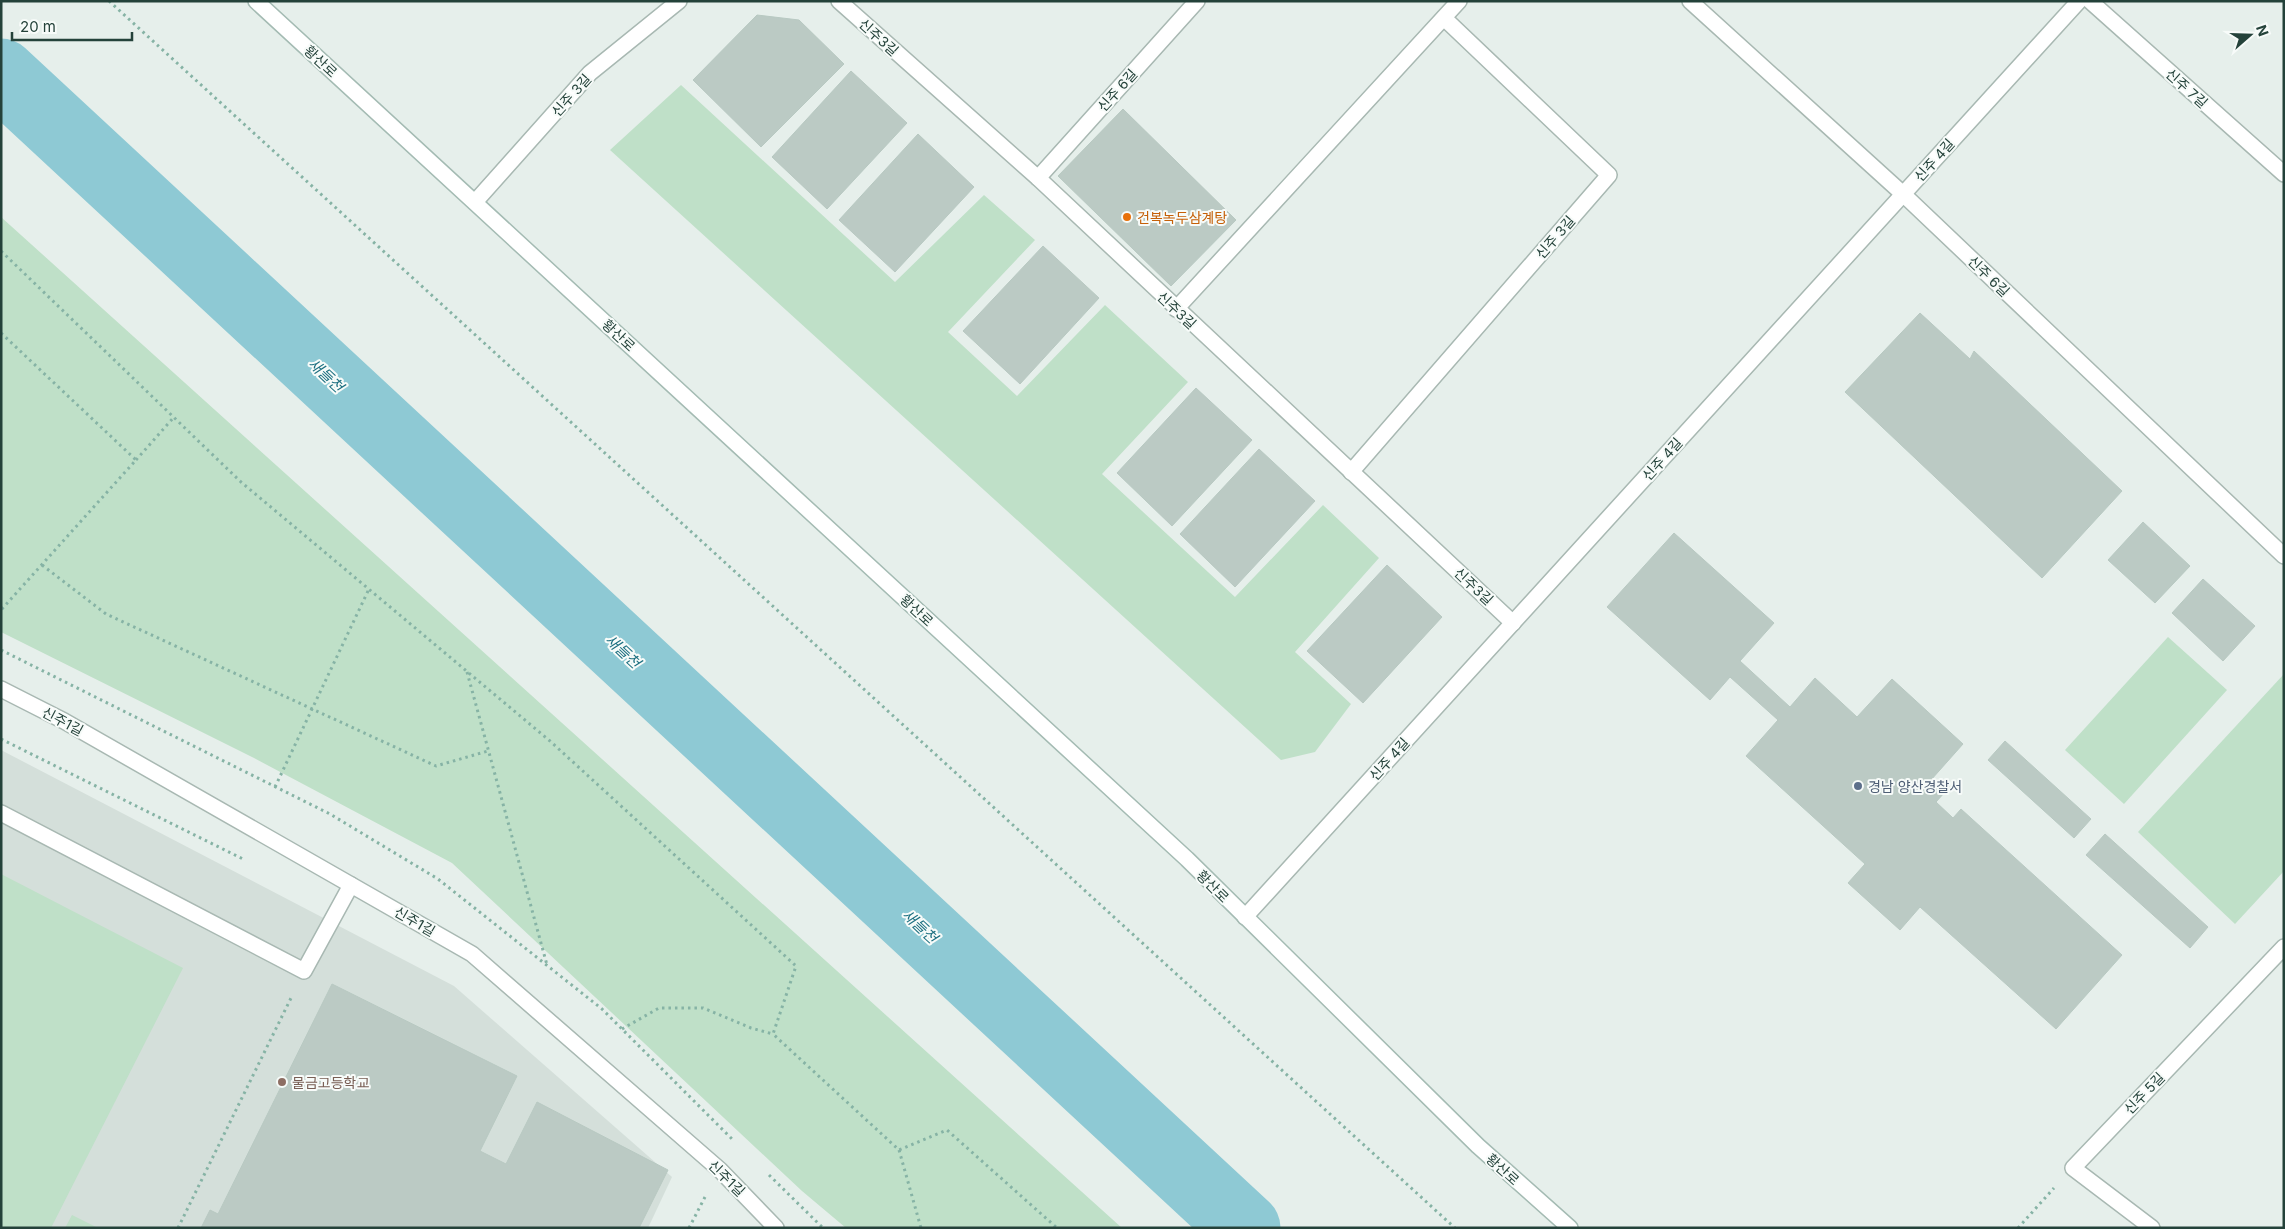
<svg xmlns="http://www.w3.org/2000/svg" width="2285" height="1229" font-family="Inter,'Noto Sans KR',sans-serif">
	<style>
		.built { fill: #d4dfda }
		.green { fill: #bfe0c8 }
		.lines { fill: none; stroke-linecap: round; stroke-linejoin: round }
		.river { stroke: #8ec9d4; stroke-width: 71 }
		.building { fill: #bbcac4; stroke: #b8c9c2 }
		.lane-casing { stroke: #a8b8b2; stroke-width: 18 }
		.street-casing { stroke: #a8b8b2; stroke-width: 18 }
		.secondary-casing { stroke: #a4bbb3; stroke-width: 18 }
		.path { stroke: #86b3a5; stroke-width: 3; stroke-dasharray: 2.5 4; stroke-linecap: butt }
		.lane { stroke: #fff; stroke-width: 15 }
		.street { stroke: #fff; stroke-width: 15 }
		.secondary { stroke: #fff; stroke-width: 15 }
		.food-dot { fill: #e8710a; stroke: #f7fbf9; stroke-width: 2 }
		.service-dot { fill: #5c6f8a; stroke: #f7fbf9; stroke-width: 2 }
		.education-dot { fill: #8d6e63; stroke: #f7fbf9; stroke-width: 2 }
		.labels { text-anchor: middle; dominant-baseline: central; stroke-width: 4; stroke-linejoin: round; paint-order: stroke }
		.street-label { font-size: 14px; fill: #24423a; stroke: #f7fbf9 }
		.food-label { font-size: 14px; fill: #c56008; stroke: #f7fbf9; text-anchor: start }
		.service-label { font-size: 14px; fill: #4e5e75; stroke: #f7fbf9; text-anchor: start }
		.education-label { font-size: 14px; fill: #785e54; stroke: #f7fbf9; text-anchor: start }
		.water-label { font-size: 15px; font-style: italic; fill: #1c6f80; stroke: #f7fbf9 }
	</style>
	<rect width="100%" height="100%" fill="#e6efeb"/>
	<path class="built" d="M 1,750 L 454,986 L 672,1177 L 648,1228 L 1,1228 Z"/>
	<g class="green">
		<path d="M 681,85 L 895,282 L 984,195 L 1035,240 L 948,332 L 1017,396 L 1105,305 L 1188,382 L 1102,474 L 1235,597 L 1323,505 L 1379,558 L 1295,652 L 1351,704 L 1315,752 L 1281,760 L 610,150 Z"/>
		<path d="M 1,217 L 1122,1228 L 846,1228 L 802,1191 L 452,863 L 252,757 L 1,632 Z"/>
		<path d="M 2168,637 L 2227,690 L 2124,804 L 2065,750 Z"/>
		<path d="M 2284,674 L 2284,871 L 2235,924 L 2138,832 Z"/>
		<path d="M 1,874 L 183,968 L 51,1228 L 1,1228 Z"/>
		<path d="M 72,1215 L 98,1228 L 65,1228 Z"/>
	</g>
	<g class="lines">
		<path class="river" d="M 1,74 L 1245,1228"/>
	</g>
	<g class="building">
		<path d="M 757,15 L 799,20 L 844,64 L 761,147 L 693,80 Z"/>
		<path d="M 851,71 L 907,123 L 827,209 L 772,157 Z"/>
		<path d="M 1123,109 L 1236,220 L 1171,286 L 1058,176 Z"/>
		<path d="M 918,134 L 974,187 L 895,272 L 839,220 Z"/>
		<path d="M 1043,246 L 1099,298 L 1020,384 L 963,331 Z"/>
		<path d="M 1920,313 L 1970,359 L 1974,351 L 2122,491 L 2042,578 L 1845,392 Z"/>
		<path d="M 1196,388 L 1252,440 L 1172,526 L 1117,473 Z"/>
		<path d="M 1259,449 L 1315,501 L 1235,587 L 1180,534 Z"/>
		<path d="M 2143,522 L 2190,566 L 2155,603 L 2108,560 Z"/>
		<path d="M 1674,533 L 1774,623 L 1740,661 L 1790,707 L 1815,678 L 1857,717 L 1892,679 L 1963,744 L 1931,780 L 1945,792 L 1936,802 L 1953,818 L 1961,809 L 2122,955 L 2056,1029 L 1920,907 L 1900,930 L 1848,883 L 1865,864 L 1746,756 L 1778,720 L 1730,677 L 1710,700 L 1607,607 Z"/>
		<path d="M 1387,565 L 1442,617 L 1363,703 L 1307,651 Z"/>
		<path d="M 2203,579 L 2255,626 L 2223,661 L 2172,613 Z"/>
		<path d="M 2005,741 L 2091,819 L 2074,838 L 1988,760 Z"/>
		<path d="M 2105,834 L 2208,927 L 2190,948 L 2086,855 Z"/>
		<path d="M 332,984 L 517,1076 L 480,1151 L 506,1164 L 537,1102 L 668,1170 L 639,1228 L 201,1228 L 210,1210 L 218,1214 Z"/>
	</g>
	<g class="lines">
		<defs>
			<path id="lane" d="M 1,813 L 304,971 L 351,885"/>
			<g id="street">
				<path d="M 839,1 L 1038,178 L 1513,623"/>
				<path d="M 1690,1 L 1903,194 L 2284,556"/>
				<path d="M 2090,1 L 2284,174"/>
				<path d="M 1038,178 L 1197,1"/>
				<path d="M 475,202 L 590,73 L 679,1"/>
				<path d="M 1176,309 L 1459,1"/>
				<path d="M 1351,472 L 1609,175 L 1444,18"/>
				<path d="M 1,689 L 64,721 L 472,954 L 720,1170 L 776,1228"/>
				<path d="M 1245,917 L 2079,1"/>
				<path d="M 2152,1228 L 2073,1168 L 2284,947"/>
			</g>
			<path id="secondary" d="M 256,1 L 1187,859 L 1478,1146 L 1570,1228"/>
		</defs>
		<use href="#lane" class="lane-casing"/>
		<use href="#street" class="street-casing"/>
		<use href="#secondary" class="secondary-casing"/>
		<g class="path">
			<path d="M 109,1 L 1455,1228"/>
			<path d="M 1,251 L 241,482 L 550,741 L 796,966 L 773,1034 L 899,1150 L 947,1130 L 1057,1228"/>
			<path d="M 1,333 L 136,460 L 1,610"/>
			<path d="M 136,460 L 174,417"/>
			<path d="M 42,565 L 106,614 L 436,766 L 488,751"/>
			<path d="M 1,650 L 330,814 L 438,879 L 602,1009 L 734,1141"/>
			<path d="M 467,672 L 547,965"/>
			<path d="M 1,739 L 243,859"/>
			<path d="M 275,787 L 369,589"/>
			<path d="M 622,1029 L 659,1008 L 703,1008 L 751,1028 L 773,1034"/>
			<path d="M 899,1150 L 921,1228"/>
			<path d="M 769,1175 L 823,1228"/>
			<path d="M 178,1228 L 292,996"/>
			<path d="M 689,1228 L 705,1197"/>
			<path d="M 2018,1228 L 2054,1188"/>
		</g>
		<use href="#lane" class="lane"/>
		<use href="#street" class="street"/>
		<use href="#secondary" class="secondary"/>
	</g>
	<circle class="food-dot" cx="1127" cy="217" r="5"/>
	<circle class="service-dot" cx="1858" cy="786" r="5"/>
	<circle class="education-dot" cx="282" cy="1082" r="5"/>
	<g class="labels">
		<g class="street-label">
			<text transform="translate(879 37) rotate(42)">신주3길</text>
			<text transform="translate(321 61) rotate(43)">황산로</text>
			<text transform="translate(2187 88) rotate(42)">신주 7길</text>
			<text transform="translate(1117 90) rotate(-48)">신주 6길</text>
			<text transform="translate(571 95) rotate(-48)">신주 3길</text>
			<text transform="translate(1934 160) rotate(-48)">신주 4길</text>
			<text transform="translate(1555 237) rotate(-49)">신주 3길</text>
			<text transform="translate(1989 276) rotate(44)">신주 6길</text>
			<text transform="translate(1177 310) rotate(43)">신주3길</text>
			<text transform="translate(619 335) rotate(43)">황산로</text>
			<text transform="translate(1662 459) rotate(-48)">신주 4길</text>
			<text transform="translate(1474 586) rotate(43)">신주3길</text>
			<text transform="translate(917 610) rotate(43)">황산로</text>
			<text transform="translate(63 721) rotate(28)">신주1길</text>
			<text transform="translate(1389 759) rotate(-48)">신주 4길</text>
			<text transform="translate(1213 886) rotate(45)">황산로</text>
			<text transform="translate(415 921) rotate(30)">신주1길</text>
			<text transform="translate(2144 1093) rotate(-46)">신주 5길</text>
			<text transform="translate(1503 1169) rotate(42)">황산로</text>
			<text transform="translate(727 1178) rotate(44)">신주1길</text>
		</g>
		<g class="food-label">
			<text x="1137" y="217">건복녹두삼계탕</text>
		</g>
		<g class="service-label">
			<text x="1868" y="786">경남 양산경찰서</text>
		</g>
		<g class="education-label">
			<text x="292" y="1082">물금고등학교</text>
		</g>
		<g class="water-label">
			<text transform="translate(326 375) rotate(43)">새들천</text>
			<text transform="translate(623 651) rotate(43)">새들천</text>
			<text transform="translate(920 926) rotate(43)">새들천</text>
		</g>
	</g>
	<rect width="2285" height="1229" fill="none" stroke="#24423a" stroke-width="5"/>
	<g transform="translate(2250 35) rotate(70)" stroke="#f7fbf9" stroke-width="4" paint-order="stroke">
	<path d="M0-4L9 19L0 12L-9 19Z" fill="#24423a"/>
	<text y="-8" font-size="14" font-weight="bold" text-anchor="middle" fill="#24423a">N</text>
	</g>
	<path d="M12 32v8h120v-8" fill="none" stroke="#24423a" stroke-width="2.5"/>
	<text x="20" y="32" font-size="15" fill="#24423a" stroke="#f7fbf9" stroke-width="4" paint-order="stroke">20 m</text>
</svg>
